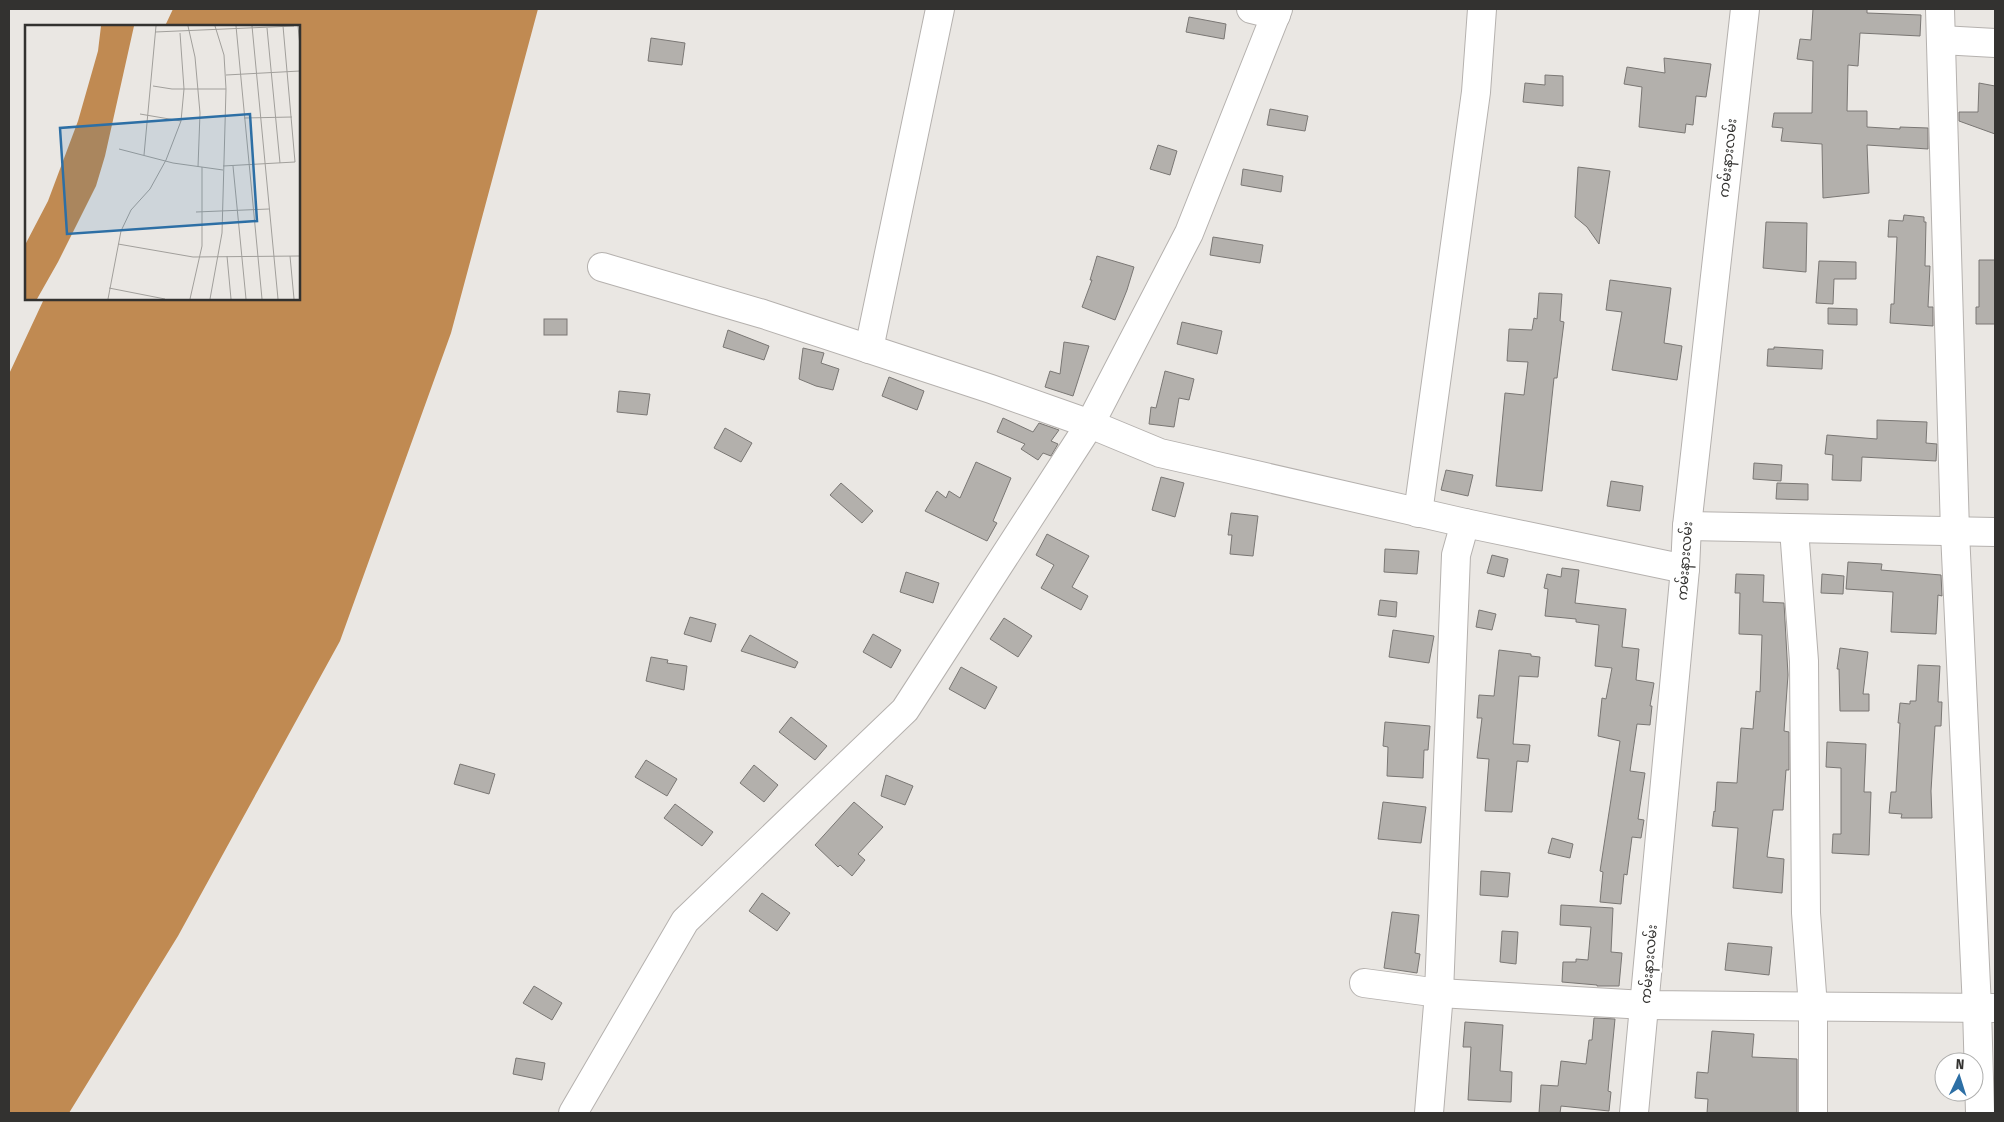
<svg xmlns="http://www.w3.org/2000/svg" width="2004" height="1122" font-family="'Fira Sans Condensed','Noto Sans Myanmar',sans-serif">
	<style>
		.water { fill: #c08a52 }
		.building { fill: #b3b0ac; stroke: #7a7774 }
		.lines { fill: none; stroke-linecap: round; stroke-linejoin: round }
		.minor-casing { stroke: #b5b1ae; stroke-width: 30 }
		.major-casing { stroke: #b5b1ae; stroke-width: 30 }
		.minor { stroke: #fff; stroke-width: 28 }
		.major { stroke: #fff; stroke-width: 28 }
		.labels { text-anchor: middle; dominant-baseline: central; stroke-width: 5; stroke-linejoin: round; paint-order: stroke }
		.street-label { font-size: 14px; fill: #333230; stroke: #fff }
		.inset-road { fill: none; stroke: #a19f9b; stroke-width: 1 }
		.view { fill: #2d6fa5; fill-opacity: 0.15; stroke: #2d6fa5; stroke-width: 2.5 }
		.inset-edge { fill: none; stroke: #333230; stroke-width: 2.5 }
	</style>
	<rect width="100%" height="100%" fill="#eae7e3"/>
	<path class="water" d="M 173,9 L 538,9 L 451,333 L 340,641 L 178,936 L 69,1113 L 9,1113 L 9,374 L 44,299 L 299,299 L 299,26 L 165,26 Z"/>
	<g class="building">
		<path d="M 1813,9 L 1867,9 L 1867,13 L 1921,15 L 1920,36 L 1860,33 L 1858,66 L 1848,65 L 1847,111 L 1867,111 L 1867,127 L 1900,129 L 1900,127 L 1928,128 L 1928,149 L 1867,145 L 1869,193 L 1823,198 L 1822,144 L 1781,141 L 1783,128 L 1772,127 L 1774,113 L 1812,113 L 1813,61 L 1797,59 L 1800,39 L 1811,40 Z"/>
		<path d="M 1189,17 L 1226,24 L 1224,39 L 1186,32 Z"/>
		<path d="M 651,38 L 685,43 L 682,65 L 648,61 Z"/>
		<path d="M 1664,58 L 1711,64 L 1706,97 L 1696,96 L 1693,125 L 1686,124 L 1685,133 L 1639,127 L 1642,87 L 1624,84 L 1627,67 L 1665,73 Z"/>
		<path d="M 1545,75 L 1563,76 L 1563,106 L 1523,102 L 1525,83 L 1545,85 Z"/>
		<path d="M 1979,83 L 1995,86 L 1995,134 L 1959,121 L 1959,112 L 1978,112 Z"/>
		<path d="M 1270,109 L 1308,116 L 1305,131 L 1267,125 Z"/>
		<path d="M 1158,145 L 1177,151 L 1170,175 L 1150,169 Z"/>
		<path d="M 1578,167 L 1610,171 L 1599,244 L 1587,227 L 1575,217 Z"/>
		<path d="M 1243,169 L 1283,176 L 1281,192 L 1241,185 Z"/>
		<path d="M 1904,215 L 1924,217 L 1924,222 L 1926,222 L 1925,266 L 1930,266 L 1928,307 L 1933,307 L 1933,326 L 1890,323 L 1891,304 L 1894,304 L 1897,237 L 1888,237 L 1889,220 L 1903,221 Z"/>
		<path d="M 1766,222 L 1807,223 L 1806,272 L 1763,268 Z"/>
		<path d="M 1213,237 L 1263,245 L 1260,263 L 1210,255 Z"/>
		<path d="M 1097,256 L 1134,267 L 1127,290 L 1115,320 L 1082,307 L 1092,280 L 1090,280 Z"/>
		<path d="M 1979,260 L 1995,260 L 1995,324 L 1976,324 L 1976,307 L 1979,307 Z"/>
		<path d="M 1819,261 L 1856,262 L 1856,279 L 1834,279 L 1833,304 L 1816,303 Z"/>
		<path d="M 1610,280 L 1671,288 L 1664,343 L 1682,346 L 1677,380 L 1612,370 L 1622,312 L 1606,310 Z"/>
		<path d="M 1539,293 L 1562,294 L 1560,321 L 1564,322 L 1557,378 L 1554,378 L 1542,491 L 1496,486 L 1505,393 L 1524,395 L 1528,362 L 1507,361 L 1509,329 L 1532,330 L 1534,318 L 1537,319 Z"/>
		<path d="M 1828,308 L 1857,309 L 1857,325 L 1828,324 Z"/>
		<rect x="544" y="319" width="23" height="16"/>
		<path d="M 1182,322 L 1222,331 L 1217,354 L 1177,344 Z"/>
		<path d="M 728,330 L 769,346 L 764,360 L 723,347 Z"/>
		<path d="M 1064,342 L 1089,346 L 1073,396 L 1045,387 L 1050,371 L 1060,374 Z"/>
		<path d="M 1774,347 L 1823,350 L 1822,369 L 1767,366 L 1768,349 L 1774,349 Z"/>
		<path d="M 803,348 L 824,353 L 821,363 L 839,369 L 833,390 L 816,386 L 799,379 Z"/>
		<path d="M 1165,371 L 1194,379 L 1189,400 L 1179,398 L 1174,427 L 1149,424 L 1151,407 L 1156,408 Z"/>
		<path d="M 889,377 L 924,391 L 917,410 L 882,396 Z"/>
		<path d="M 619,391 L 650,394 L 647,415 L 617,412 Z"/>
		<path d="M 1003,418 L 1033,432 L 1039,423 L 1059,430 L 1051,441 L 1058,444 L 1051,456 L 1043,453 L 1038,460 L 1021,449 L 1025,444 L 997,432 Z"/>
		<path d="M 1877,420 L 1927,422 L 1926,443 L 1937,444 L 1936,461 L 1862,457 L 1861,481 L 1832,480 L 1833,455 L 1825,454 L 1827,435 L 1877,439 Z"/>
		<path d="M 725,428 L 752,443 L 741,462 L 714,448 Z"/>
		<path d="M 976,462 L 1011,478 L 993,521 L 997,523 L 987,541 L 925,511 L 937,491 L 946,498 L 949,491 L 960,498 Z"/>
		<path d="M 1754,463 L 1782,465 L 1781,481 L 1753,479 Z"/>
		<path d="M 1446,470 L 1473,475 L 1468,496 L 1441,490 Z"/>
		<path d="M 1161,477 L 1184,483 L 1175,517 L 1152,510 Z"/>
		<path d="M 1611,481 L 1643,486 L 1640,511 L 1607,506 Z"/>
		<path d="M 841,483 L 873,511 L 862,523 L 830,495 Z"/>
		<path d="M 1777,483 L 1808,484 L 1808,500 L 1776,499 Z"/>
		<path d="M 1231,513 L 1258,516 L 1253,556 L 1230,554 L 1232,535 L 1228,535 Z"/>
		<path d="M 1047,534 L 1089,556 L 1072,587 L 1088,596 L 1081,610 L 1041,588 L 1054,565 L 1036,555 Z"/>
		<path d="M 1385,549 L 1419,551 L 1417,574 L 1384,572 Z"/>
		<path d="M 1492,555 L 1508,559 L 1504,577 L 1487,573 Z"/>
		<path d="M 1848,562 L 1882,564 L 1881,570 L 1941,575 L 1942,596 L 1938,595 L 1936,634 L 1891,632 L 1893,592 L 1846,589 Z"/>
		<path d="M 1562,568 L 1579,570 L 1575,603 L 1626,609 L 1622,647 L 1639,649 L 1636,680 L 1654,683 L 1650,706 L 1652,706 L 1650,725 L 1637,724 L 1630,771 L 1645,773 L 1638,819 L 1644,820 L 1641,838 L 1632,837 L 1627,875 L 1624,874 L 1621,904 L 1600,902 L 1603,872 L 1600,871 L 1620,741 L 1598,736 L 1602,698 L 1606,699 L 1612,668 L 1595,666 L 1599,625 L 1576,622 L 1576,619 L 1545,616 L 1548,589 L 1544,588 L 1547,574 L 1561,577 Z"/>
		<path d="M 906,572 L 939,583 L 933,603 L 900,592 Z"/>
		<path d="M 1736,574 L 1764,575 L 1763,602 L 1784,603 L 1788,675 L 1784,731 L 1789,732 L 1789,770 L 1786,770 L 1783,810 L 1773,810 L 1767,857 L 1784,859 L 1782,893 L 1733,888 L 1738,828 L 1712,826 L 1714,811 L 1715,812 L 1717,782 L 1737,783 L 1741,728 L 1753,729 L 1756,691 L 1760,692 L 1762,635 L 1739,634 L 1740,593 L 1735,593 Z"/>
		<path d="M 1822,574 L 1844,576 L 1843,594 L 1821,593 Z"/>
		<path d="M 1380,600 L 1397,602 L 1396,617 L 1378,615 Z"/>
		<path d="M 1479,610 L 1496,614 L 1492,630 L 1476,627 Z"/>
		<path d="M 690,617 L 716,624 L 711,642 L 684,634 Z"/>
		<path d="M 1004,618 L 1032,636 L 1018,657 L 990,639 Z"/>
		<path d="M 1393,630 L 1434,636 L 1429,663 L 1389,657 Z"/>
		<path d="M 873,634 L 901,650 L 891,668 L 863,652 Z"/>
		<path d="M 750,635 L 798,662 L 795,668 L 741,651 Z"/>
		<path d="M 1840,648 L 1868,652 L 1863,694 L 1869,694 L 1869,711 L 1840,711 L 1839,669 L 1837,669 Z"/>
		<path d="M 1499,650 L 1531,654 L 1531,656 L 1540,657 L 1538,677 L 1519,676 L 1513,744 L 1530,745 L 1528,762 L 1517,761 L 1512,812 L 1485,811 L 1489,759 L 1477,758 L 1482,718 L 1477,718 L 1479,695 L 1494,696 Z"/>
		<path d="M 651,657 L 668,660 L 667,663 L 687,666 L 684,690 L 646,681 Z"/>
		<path d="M 1918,665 L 1940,666 L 1938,702 L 1942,702 L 1941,726 L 1935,726 L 1931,791 L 1932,818 L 1901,818 L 1902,814 L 1889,813 L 1891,792 L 1896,792 L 1900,723 L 1898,723 L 1900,703 L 1910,704 L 1910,701 L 1916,701 Z"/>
		<path d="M 961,667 L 997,687 L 985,709 L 949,689 Z"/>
		<path d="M 791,717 L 827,746 L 815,760 L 779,732 Z"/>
		<path d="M 1385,722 L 1430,726 L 1428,750 L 1424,750 L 1423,778 L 1387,776 L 1388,747 L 1383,746 Z"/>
		<path d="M 1827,742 L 1866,744 L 1864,792 L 1871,792 L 1869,855 L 1832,853 L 1833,834 L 1841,834 L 1841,768 L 1826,767 Z"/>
		<path d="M 646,760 L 677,779 L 667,796 L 635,777 Z"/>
		<path d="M 460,764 L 495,774 L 489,794 L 454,784 Z"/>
		<path d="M 754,765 L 778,785 L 764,802 L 740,783 Z"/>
		<path d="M 886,775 L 913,786 L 905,805 L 881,796 Z"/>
		<path d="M 854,802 L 883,827 L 858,854 L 865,860 L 852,876 L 840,865 L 838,867 L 815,845 Z"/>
		<path d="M 1383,802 L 1426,807 L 1421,843 L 1378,839 Z"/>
		<path d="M 675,804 L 713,832 L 702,846 L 664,818 Z"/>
		<path d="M 1552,838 L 1573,844 L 1570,858 L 1548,853 Z"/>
		<path d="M 1481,871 L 1510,873 L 1508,897 L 1480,895 Z"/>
		<path d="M 762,893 L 790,913 L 777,931 L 749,911 Z"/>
		<path d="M 1561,905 L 1613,908 L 1611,952 L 1622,953 L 1619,986 L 1597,986 L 1597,985 L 1562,982 L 1563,962 L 1576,962 L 1576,959 L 1588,960 L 1591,927 L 1560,925 Z"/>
		<path d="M 1392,912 L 1419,915 L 1415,953 L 1420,954 L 1417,973 L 1384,968 Z"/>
		<path d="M 1502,931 L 1518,932 L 1516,964 L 1500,962 Z"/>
		<path d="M 1728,943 L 1772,947 L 1769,975 L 1725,970 Z"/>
		<path d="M 534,986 L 562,1003 L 552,1020 L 523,1003 Z"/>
		<path d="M 1594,1018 L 1615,1019 L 1608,1091 L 1611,1092 L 1609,1111 L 1561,1106 L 1560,1113 L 1539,1113 L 1541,1085 L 1558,1086 L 1561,1061 L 1586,1064 L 1589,1040 L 1592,1040 Z"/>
		<path d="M 1465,1022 L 1503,1025 L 1500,1071 L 1512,1072 L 1511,1102 L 1468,1100 L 1471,1047 L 1463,1047 Z"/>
		<path d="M 1712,1031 L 1754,1034 L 1752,1057 L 1797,1059 L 1797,1113 L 1707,1113 L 1708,1099 L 1695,1098 L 1697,1072 L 1708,1073 Z"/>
		<path d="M 516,1058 L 545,1063 L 542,1080 L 513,1074 Z"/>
	</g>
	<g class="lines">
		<defs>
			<g id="minor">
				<path d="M 1251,9 L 1276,15"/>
				<path d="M 1940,9 L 1955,532 L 1977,1008 L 1980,1113"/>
				<path d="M 1941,40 L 1995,43"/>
				<path d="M 602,267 L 763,314 L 991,389 L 1090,424 L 1160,453 L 1465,523 L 1685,569"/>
				<path d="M 869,349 L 940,9"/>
				<path d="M 1418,513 L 1476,92 L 1482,9"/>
				<path d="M 1687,526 L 1995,532"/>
				<path d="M 1794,529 L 1804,661 L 1806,913 L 1813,1007 L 1813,1113"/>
				<path d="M 1364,983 L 1439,993 L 1645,1005 L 1995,1008"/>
				<path d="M 573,1113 L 685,921 L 905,710 L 1090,424 L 1189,233 L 1278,9"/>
				<path d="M 1429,1113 L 1439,993 L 1456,555 L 1465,523"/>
			</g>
			<path id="major" d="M 1634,1113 L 1685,569 L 1687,526 L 1745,9"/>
		</defs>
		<use href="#minor" class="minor-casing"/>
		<use href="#major" class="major-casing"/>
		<use href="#minor" class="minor"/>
		<use href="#major" class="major"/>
	</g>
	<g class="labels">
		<g class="street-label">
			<text transform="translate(1728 158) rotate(-84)">ကမ်းနားလမ်း</text>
			<text transform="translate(1685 561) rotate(-86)">ကမ်းနားလမ်း</text>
			<text transform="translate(1649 964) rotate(-85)">ကမ်းနားလမ်း</text>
		</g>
	</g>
	<g transform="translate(25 25)">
		<rect width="275" height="275" fill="#eae7e3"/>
		<path d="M 76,1 L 109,1 L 80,131 L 71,161 L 33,237 L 12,274 L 0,274 L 0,220 L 23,176 L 53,96 L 73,26 Z" fill="#c08a52"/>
		<path class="inset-road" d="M 163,1 L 170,32 L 175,88 L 173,142M 211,1 L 237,274M 227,1 L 253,274M 273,1 L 275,21M 242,3 L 255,138M 130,7 L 269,1M 201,50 L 275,46M 128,61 L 147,64 L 201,64M 115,89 L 156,96M 219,93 L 267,92M 94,124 L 148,138 L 198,145M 119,130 L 131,1M 198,141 L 270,137 L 258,1M 208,141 L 221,274M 171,187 L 244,184M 93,219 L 168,232 L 275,231M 202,231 L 206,274M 265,231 L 269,274M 84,263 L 140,274M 83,274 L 96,206 L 106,185 L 125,164 L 141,135 L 156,96 L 159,64 L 155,8M 165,274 L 177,221 L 177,142M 185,274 L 197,208 L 201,64 L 199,30 L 190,1"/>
		<path class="view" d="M 225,89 L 232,196 L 42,209 L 35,103 Z"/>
		<rect width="275" height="275" class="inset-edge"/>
	</g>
	<rect width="2004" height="1122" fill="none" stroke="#333230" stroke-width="20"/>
	<g transform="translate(1959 1077) rotate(4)"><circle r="24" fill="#ffffff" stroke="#adadac"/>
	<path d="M0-4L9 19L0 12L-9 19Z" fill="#2d6fa5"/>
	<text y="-8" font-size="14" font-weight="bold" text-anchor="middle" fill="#333230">N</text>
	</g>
</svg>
